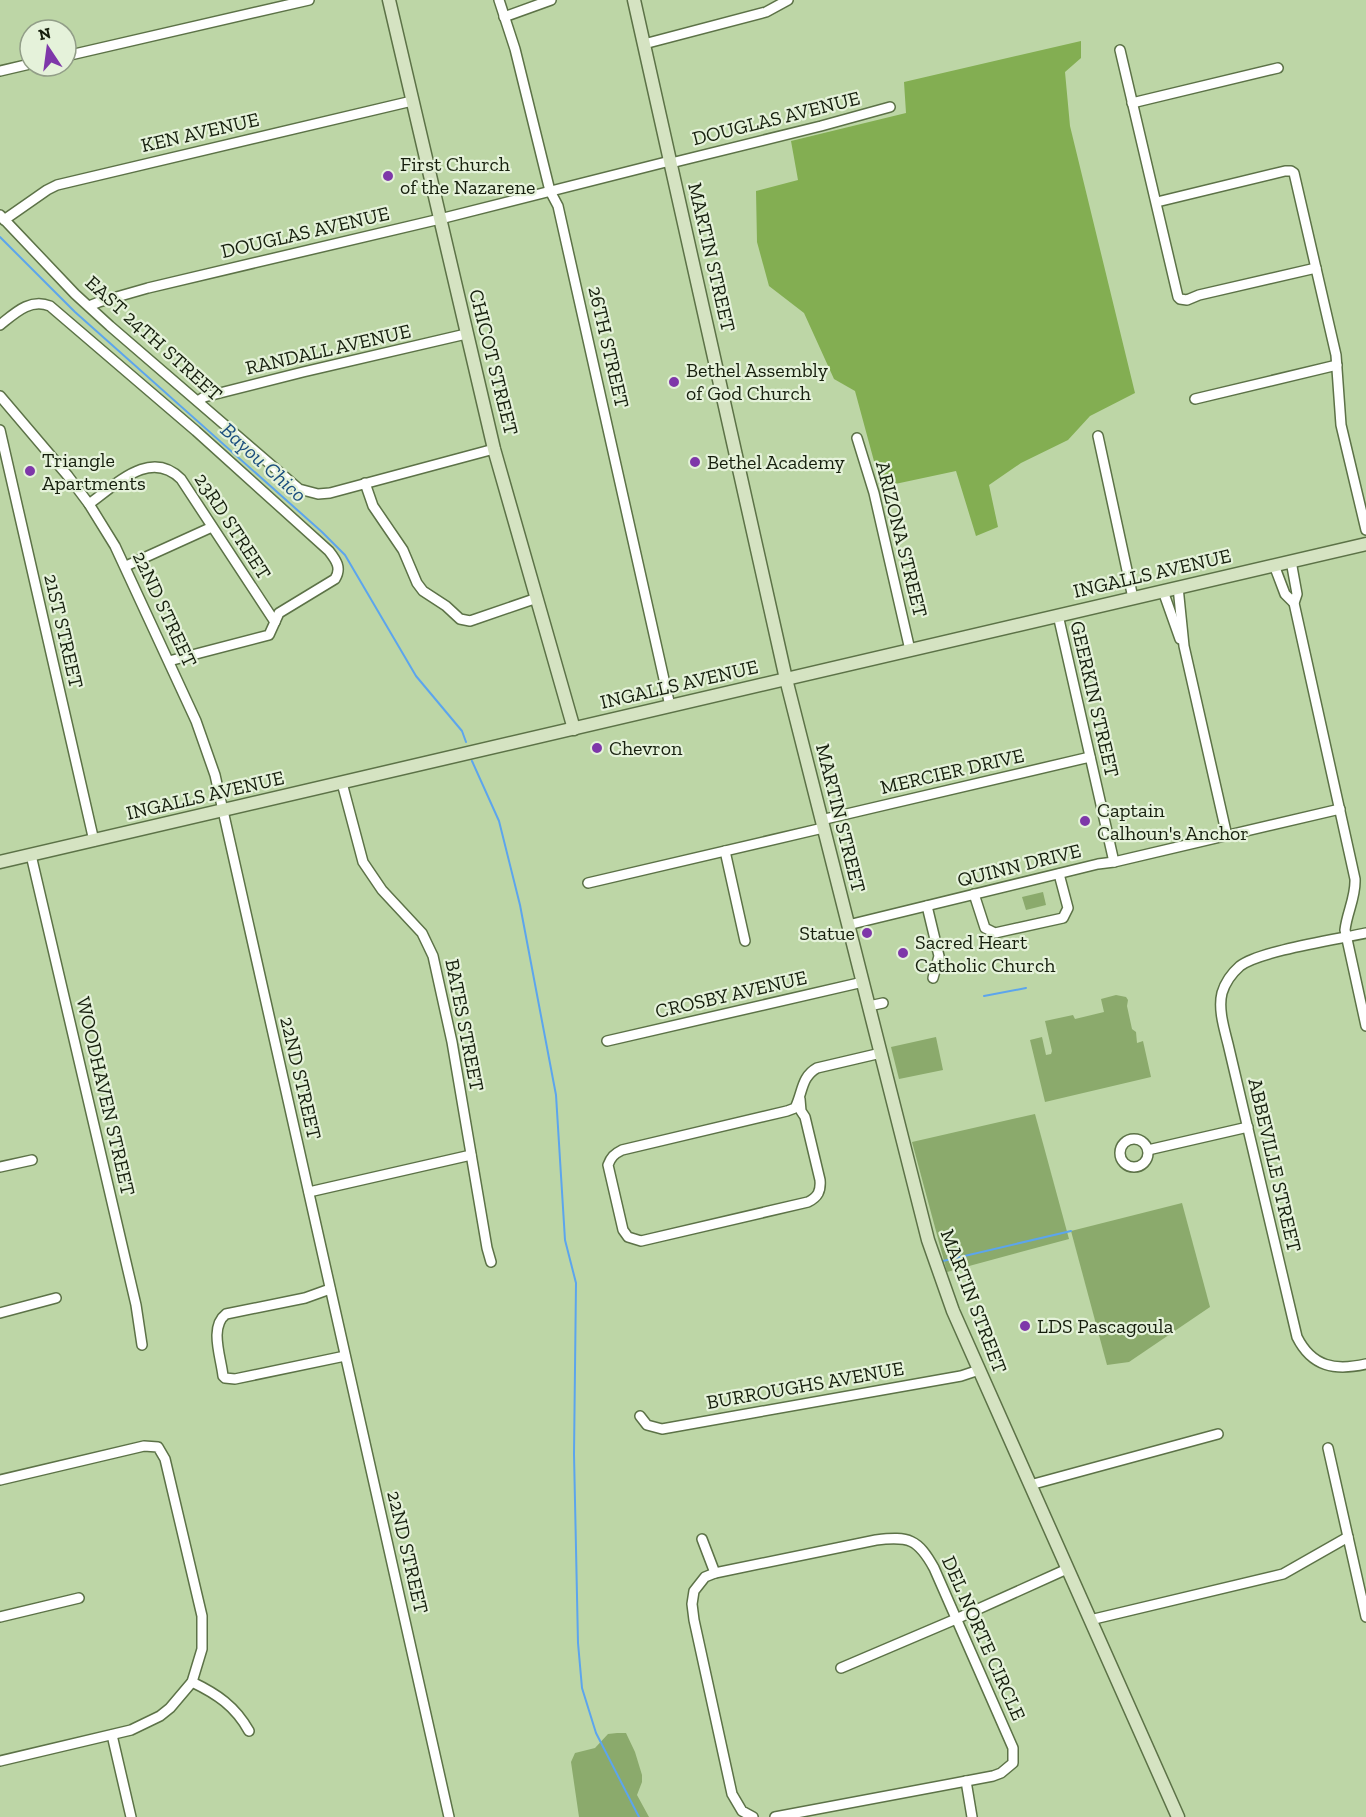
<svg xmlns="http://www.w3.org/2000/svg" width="1366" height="1817" font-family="'Zilla Slab',serif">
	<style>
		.green { fill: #8baa6c }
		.forest { fill: #83ae52 }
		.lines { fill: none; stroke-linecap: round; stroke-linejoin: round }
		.stream { stroke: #5ca5ed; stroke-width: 2 }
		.street-casing { stroke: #5c7247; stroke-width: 12 }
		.secondary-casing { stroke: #5c7247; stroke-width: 15 }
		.street { stroke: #fff; stroke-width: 9 }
		.secondary { stroke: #d5e3c2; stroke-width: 12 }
		.poi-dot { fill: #7e37a9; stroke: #e5f2da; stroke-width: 2 }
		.labels { text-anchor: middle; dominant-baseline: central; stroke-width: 4.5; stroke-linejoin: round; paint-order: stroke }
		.street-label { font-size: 20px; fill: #161f0d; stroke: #e5f2da }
		.poi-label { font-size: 20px; fill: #161f0d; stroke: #e5f2da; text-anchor: start }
		.water-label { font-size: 21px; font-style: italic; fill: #1c4f7e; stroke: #e5f2da }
	</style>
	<rect width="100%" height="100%" fill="#bdd6a6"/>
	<g class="green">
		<path d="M 1043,892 L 1046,905 L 1026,910 L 1022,897 Z"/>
		<path d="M 1116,995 L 1126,997 L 1128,1000 L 1127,1006 L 1132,1029 L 1136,1032 L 1137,1043 L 1143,1041 L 1151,1077 L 1045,1102 L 1030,1040 L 1042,1037 L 1046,1055 L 1051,1054 L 1052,1051 L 1045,1021 L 1073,1015 L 1075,1019 L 1104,1012 L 1101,999 Z"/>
		<path d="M 936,1037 L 943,1070 L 899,1079 L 891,1047 Z"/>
		<path d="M 1035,1114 L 1069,1239 L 947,1272 L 912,1142 Z"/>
		<path d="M 1182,1203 L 1210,1307 L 1129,1362 L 1107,1365 L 1071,1231 Z"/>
		<path d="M 617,1733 L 626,1733 L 635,1752 L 642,1775 L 642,1782 L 637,1795 L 649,1817 L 579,1817 L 571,1762 L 575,1753 L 595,1748 L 608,1734 Z"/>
	</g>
	<path class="forest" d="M 1081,41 L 1081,58 L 1065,72 L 1070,126 L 1135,393 L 1090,416 L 1068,440 L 1021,463 L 989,485 L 998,527 L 976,536 L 956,471 L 881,487 L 855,391 L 834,379 L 804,313 L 769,286 L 757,242 L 756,191 L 798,180 L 791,141 L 906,113 L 904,82 Z"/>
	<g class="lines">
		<g class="stream">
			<path d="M 0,237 L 75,312 L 322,532 L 345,555 L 416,676 L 462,731 L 466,742"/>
			<path d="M 472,761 L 499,821 L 520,905 L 556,1095 L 565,1240 L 576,1283 L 574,1454 L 578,1643 L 582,1688 L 596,1733 L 639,1817"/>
			<path d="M 984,996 L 1026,988"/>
			<path d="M 943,1261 L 1071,1231"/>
		</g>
		<defs>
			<g id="street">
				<path d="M 499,0 L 515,49 L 550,191 L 558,206 L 670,706"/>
				<path d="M 504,17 L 551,0"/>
				<path d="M 644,44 L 766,12 L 788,0"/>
				<path d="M 1120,50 L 1178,297 L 1180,299 L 1187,300 L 1199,295 L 1316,268"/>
				<path d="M 66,56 L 309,0"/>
				<path d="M 0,71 L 30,64"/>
				<path d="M 1132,103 L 1278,68"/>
				<path d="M 671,163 L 821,126 L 890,107"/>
				<path d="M 1157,202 L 1285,171 L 1291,171 L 1294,173 L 1336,355 L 1341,425 L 1366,530"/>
				<path d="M 0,215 L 75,294 L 110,326 L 299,489 L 318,494 L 330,493 L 494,449"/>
				<path d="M 4,220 L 47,190 L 57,185 L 412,101"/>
				<path d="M 89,306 L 99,302 L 148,288 L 440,219 L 670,161"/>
				<path d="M 0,325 C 15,313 30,298 50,306 L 196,431 L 329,551 C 336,560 342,568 335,579 L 279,613 L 269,635 L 169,661"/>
				<path d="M 0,396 L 68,476 L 89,504 L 115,546 L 196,721 L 215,775 L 449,1817"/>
				<path d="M 1195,399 L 1337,365"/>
				<path d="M 198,401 L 204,397 L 303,372 L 466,334"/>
				<path d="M 0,430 L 94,841"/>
				<path d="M 1098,436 L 1133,598"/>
				<path d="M 857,438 L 874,493 L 910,650"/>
				<path d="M 365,483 L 373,506 L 403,550 L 417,583 L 423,591 L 446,606 L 460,619 L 470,621 L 537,598"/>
				<path d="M 89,504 C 116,485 150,448 181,479 L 275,622"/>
				<path d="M 1291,561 L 1297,594 L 1294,603 L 1355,879 C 1356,897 1347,912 1345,930 L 1366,1026"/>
				<path d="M 1274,565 L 1285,594 L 1294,603"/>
				<path d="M 126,566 L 212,527"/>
				<path d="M 1178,587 L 1184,646 L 1227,836"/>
				<path d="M 1163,591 L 1180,639"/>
				<path d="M 1058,615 L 1114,862"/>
				<path d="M 342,783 L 363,862 L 382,890 L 422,933 L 433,956 L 452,1042 L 487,1248 L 491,1262"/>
				<path d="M 821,820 L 1090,757"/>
				<path d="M 725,851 L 745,941"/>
				<path d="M 31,855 L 136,1305 L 142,1345"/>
				<path d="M 588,883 L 823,828"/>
				<path d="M 974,894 L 985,928 L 995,933 L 1063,918 L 1068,908 L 1059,874"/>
				<path d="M 927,906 L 939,956 L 933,978"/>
				<path d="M 848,925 L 1098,864 L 1114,862 L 1340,809"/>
				<path d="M 1366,933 C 1339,939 1259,951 1240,966 C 1232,973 1225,983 1222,993 C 1218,1009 1224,1028 1228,1044 L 1297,1337 C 1312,1367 1335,1371 1366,1364"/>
				<path d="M 869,1006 L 883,1003"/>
				<path d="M 607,1041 L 863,982"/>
				<path d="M 800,1099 L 801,1111 L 805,1117 L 820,1180 C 821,1191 818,1197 808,1202 L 641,1241 L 628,1237 L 623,1230 L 608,1165 C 611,1157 614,1154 622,1150 L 787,1111 L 795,1108 C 803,1092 801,1077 817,1068 L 881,1053"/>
				<circle cx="1134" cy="1153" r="14"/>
				<path d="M 1148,1150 L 1248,1127"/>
				<path d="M 0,1167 L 32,1160"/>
				<path d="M 309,1192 L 471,1155"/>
				<path d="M 330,1289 L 305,1298 L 226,1314 C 209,1327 221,1357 223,1376 L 225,1378 L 235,1379 L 345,1356"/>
				<path d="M 0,1313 L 56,1298"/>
				<path d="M 640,1416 L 647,1425 L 662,1429 L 961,1376 L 979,1370"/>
				<path d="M 1328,1448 L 1366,1617"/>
				<path d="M 0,1480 L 144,1446 L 158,1447 L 165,1459 L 202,1616 L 202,1649 L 192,1682 L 170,1708 L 160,1716 L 131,1730 L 0,1761"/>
				<path d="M 1030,1485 L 1218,1434"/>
				<path d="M 702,1539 L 715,1573"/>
				<path d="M 0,1617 L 79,1598"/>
				<path d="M 1090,1620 L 1283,1574 L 1348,1537"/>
				<path d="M 841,1668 L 956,1619 L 1067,1569"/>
				<path d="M 192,1682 C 217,1694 235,1706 249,1731"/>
				<path d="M 112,1735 L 131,1817"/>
				<path d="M 966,1781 L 972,1817"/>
				<path d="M 753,1817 L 742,1811 L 732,1794 L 694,1620 L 692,1604 L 694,1591 L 705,1577 L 715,1573 L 876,1540 C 909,1536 918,1539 934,1568 L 1013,1748 L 1013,1763 L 1001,1773 L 993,1776 L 775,1817"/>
			</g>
			<g id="secondary">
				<path d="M 389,0 L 494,449 L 574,729"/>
				<path d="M 634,0 L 786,679 L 928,1240 L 953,1311 L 1178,1817"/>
				<path d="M 0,862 L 1366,544"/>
			</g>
		</defs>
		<use href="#street" class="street-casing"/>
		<use href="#secondary" class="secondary-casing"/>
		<use href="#street" class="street"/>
		<use href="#secondary" class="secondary"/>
	</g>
	<g class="poi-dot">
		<circle cx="388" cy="176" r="6"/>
		<circle cx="674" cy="382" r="6"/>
		<circle cx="695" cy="462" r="6"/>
		<circle cx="30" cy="471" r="6"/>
		<circle cx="597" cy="748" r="6"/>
		<circle cx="1085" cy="821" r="6"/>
		<circle cx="867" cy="933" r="6"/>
		<circle cx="903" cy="953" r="6"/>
		<circle cx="1025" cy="1326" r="6"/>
	</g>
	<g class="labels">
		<g class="street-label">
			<text transform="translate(776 118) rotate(-14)">DOUGLAS AVENUE</text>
			<text transform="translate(200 132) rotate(-13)">KEN AVENUE</text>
			<text transform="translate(305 232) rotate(-13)">DOUGLAS AVENUE</text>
			<text transform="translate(712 257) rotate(77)">MARTIN STREET</text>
			<text transform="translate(154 338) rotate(42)">EAST 24TH STREET</text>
			<text transform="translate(609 347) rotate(77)">26TH STREET</text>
			<text transform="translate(328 349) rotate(-13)">RANDALL AVENUE</text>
			<text transform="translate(494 362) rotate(76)">CHICOT STREET</text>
			<text transform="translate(233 526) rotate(57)">23RD STREET</text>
			<text transform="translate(902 539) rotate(76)">ARIZONA STREET</text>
			<text transform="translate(1152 573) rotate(-13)">INGALLS AVENUE</text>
			<text transform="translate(165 609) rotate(65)">22ND STREET</text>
			<text transform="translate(64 631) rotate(77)">21ST STREET</text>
			<text transform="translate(679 684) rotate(-13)">INGALLS AVENUE</text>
			<text transform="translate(1095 699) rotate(77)">GEERKIN STREET</text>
			<text transform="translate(952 771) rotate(-13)">MERCIER DRIVE</text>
			<text transform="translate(205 795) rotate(-13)">INGALLS AVENUE</text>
			<text transform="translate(841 818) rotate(76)">MARTIN STREET</text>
			<text transform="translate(1019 865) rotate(-14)">QUINN DRIVE</text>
			<text transform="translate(731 994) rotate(-13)">CROSBY AVENUE</text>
			<text transform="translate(465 1025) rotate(79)">BATES STREET</text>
			<text transform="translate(301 1078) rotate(77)">22ND STREET</text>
			<text transform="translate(106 1096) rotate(77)">WOODHAVEN STREET</text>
			<text transform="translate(1275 1165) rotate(77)">ABBEVILLE STREET</text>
			<text transform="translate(974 1301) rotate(69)">MARTIN STREET</text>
			<text transform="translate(805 1385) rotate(-10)">BURROUGHS AVENUE</text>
			<text transform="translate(408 1552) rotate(77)">22ND STREET</text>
			<text transform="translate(984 1638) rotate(66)">DEL NORTE CIRCLE</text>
		</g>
		<g class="poi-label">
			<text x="400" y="164">First Church<tspan x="400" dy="23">of the Nazarene</tspan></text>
			<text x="686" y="370">Bethel Assembly<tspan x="686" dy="23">of God Church</tspan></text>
			<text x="42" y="460">Triangle<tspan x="42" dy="23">Apartments</tspan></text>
			<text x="707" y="462">Bethel Academy</text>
			<text x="609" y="748">Chevron</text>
			<text x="1097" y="810">Captain<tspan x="1097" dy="23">Calhoun's Anchor</tspan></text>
			<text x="855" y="933" text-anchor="end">Statue</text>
			<text x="915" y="942">Sacred Heart<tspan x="915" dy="23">Catholic Church</tspan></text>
			<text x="1037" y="1326">LDS Pascagoula</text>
		</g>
		<g class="water-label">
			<text transform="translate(264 462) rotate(42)">Bayou Chico</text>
		</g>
	</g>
	<g transform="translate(48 48) rotate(347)"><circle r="28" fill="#e5f2da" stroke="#929e88" stroke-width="1.5"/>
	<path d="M0-4.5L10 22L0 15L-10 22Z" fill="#7e37a9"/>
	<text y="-9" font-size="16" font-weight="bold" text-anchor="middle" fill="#161f0d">N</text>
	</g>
</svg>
